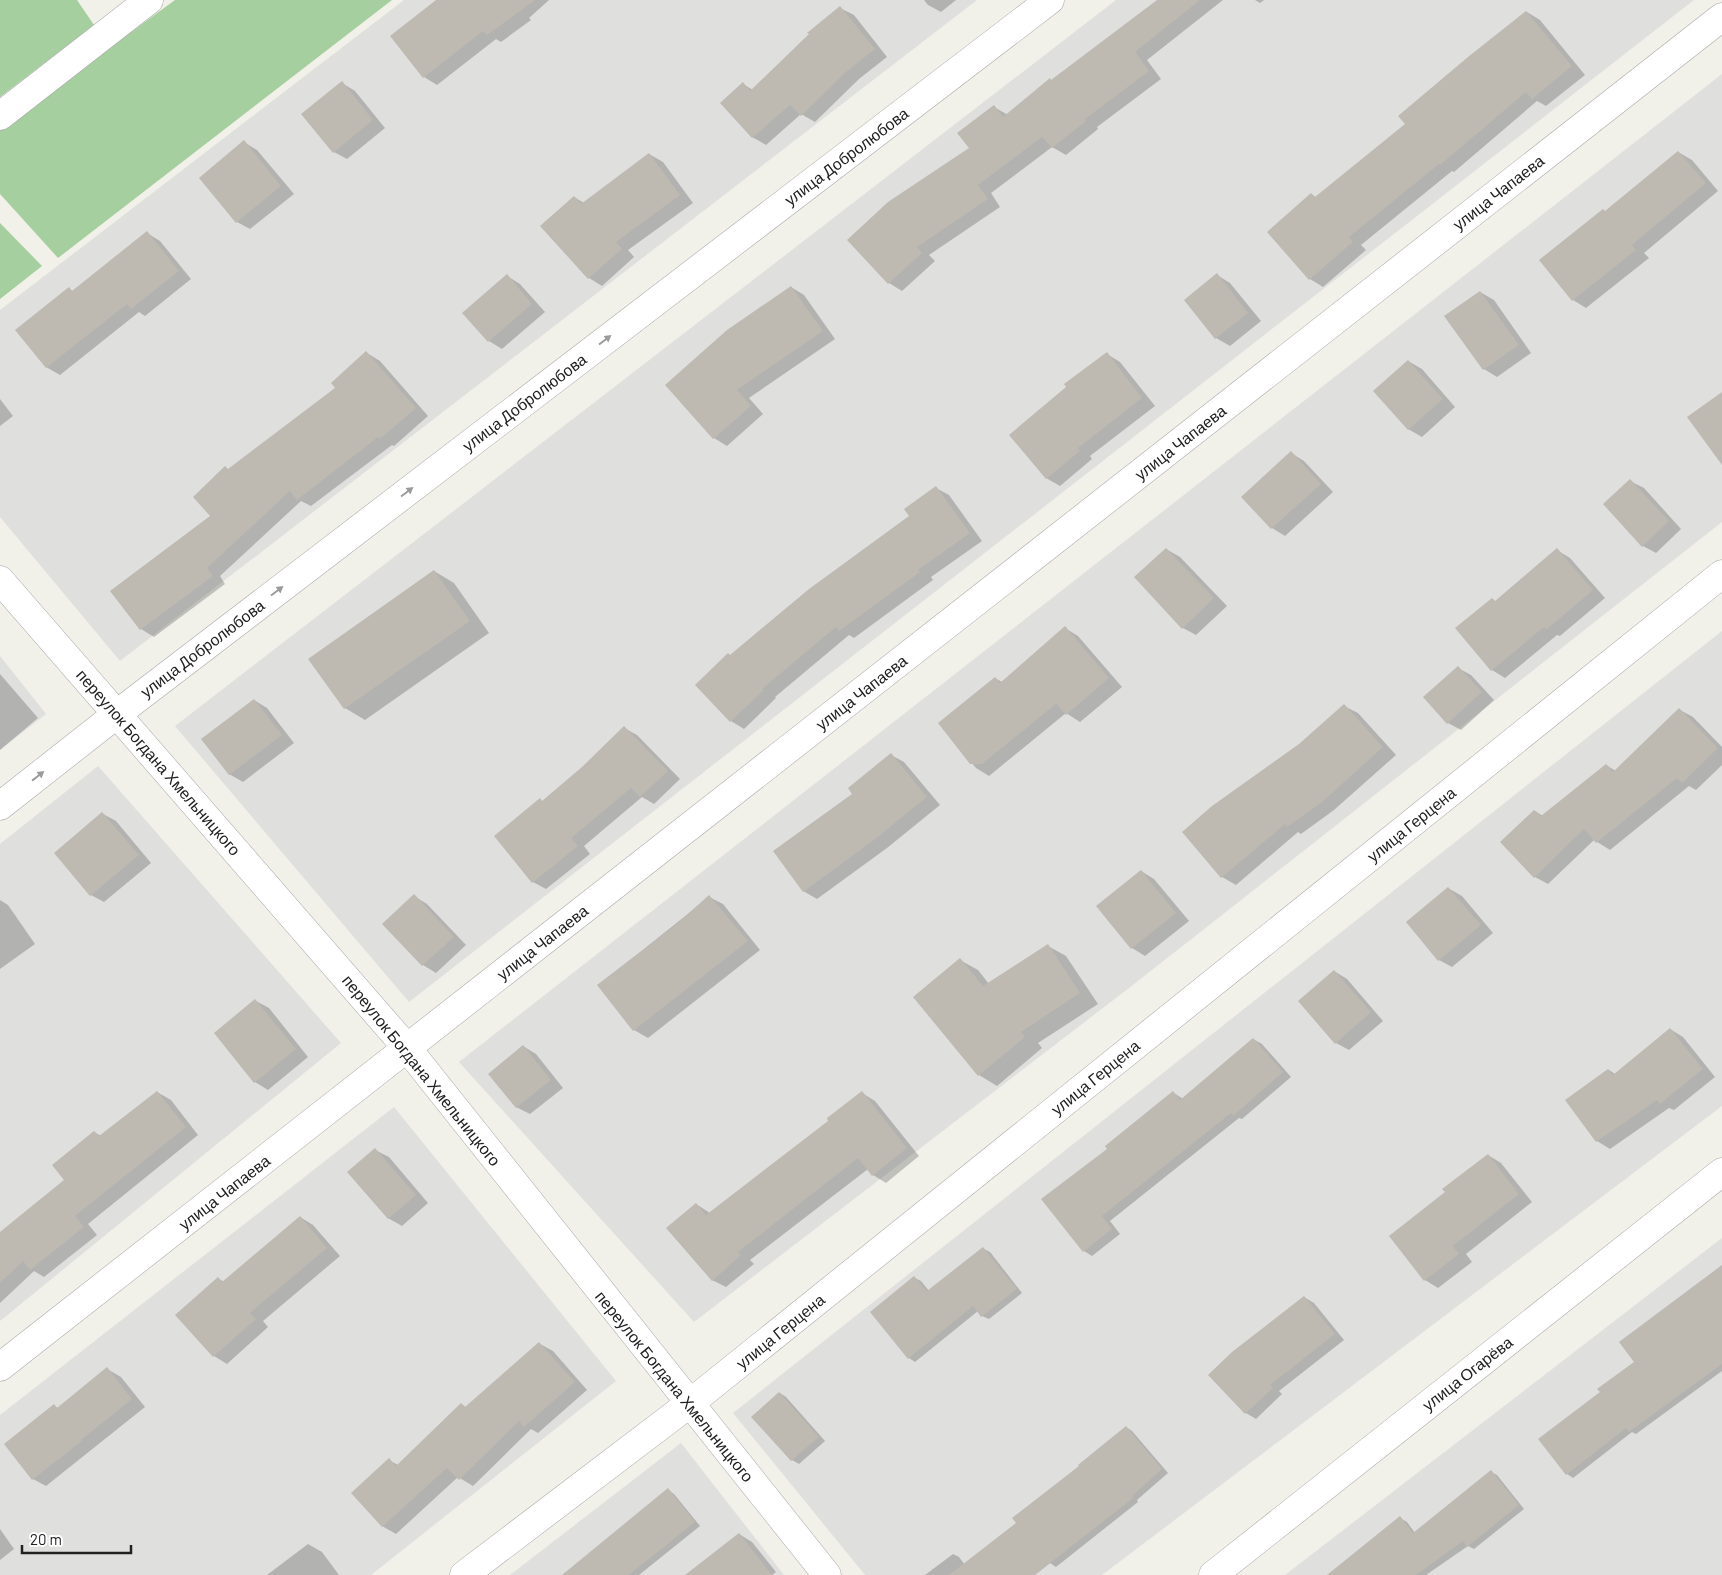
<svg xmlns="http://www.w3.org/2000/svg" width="1722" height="1575" font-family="Barlow,sans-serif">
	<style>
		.residential { fill: #dfdfde }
		.forest { fill: #a6cf9f }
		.shadow { fill: #0003 }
		.building { fill: #beb9b1 }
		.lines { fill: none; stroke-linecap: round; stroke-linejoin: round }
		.minor-casing { stroke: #a8a8a8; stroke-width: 29 }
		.minor { stroke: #fff; stroke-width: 28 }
		.oneway { fill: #9b9b9b }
		.labels { text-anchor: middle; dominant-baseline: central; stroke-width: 4; stroke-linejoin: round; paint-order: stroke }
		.street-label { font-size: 16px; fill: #212121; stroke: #fff }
	</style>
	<rect width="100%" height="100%" fill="#f1f0e9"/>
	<g class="residential">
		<path d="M 404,0 L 977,0 L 120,661 L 0,517 L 0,310 Z"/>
		<path d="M 1116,0 L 1694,0 L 409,1002 L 175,726 Z"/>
		<path d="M 1722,74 L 1722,522 L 1129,988 L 694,1322 L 459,1062 Z"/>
		<path d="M 1722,631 L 1722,1106 L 1102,1575 L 865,1575 L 733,1413 Z"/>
		<path d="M 0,656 L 46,714 L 0,750 Z"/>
		<path d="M 98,766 L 341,1043 L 0,1321 L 0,844 Z"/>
		<path d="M 394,1107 L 616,1381 L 371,1575 L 0,1575 L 0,1415 Z"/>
		<path d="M 1722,1238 L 1722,1575 L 1285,1575 Z"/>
		<path d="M 681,1443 L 784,1575 L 510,1575 Z"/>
	</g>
	<g class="forest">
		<path d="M 0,0 L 77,0 L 94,25 L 0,97 Z"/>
		<path d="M 175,0 L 392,0 L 58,258 L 0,194 L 0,128 Z"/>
		<path d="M 0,223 L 42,266 L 0,299 Z"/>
	</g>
	<g class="shadow">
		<path d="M 451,0 L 549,0 L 529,18 L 531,20 L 501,42 L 496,39 L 437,85 L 424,77 Z"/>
		<path d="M 924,0 L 956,0 L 941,12 L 928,5 Z"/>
		<path d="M 1159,0 L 1223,0 L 1147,60 L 1161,79 L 1097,127 L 1098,129 L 1066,155 L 1052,147 L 991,193 L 1000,207 L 929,255 L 935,261 L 902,291 L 889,283 L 994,107 L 1008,115 Z"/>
		<path d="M 1255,0 L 1264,0 L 1260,3 Z"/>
		<path d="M 840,8 L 854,15 L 887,57 L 859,79 L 815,122 L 801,114 L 766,145 L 752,137 L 743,84 L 753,90 Z"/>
		<path d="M 1527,12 L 1540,20 L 1585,75 L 1546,106 L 1537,101 L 1454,172 L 1452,171 L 1361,245 L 1366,250 L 1323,287 L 1310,279 L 1312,195 L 1316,197 L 1406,124 Z"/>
		<path d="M 342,83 L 355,91 L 385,128 L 347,159 L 334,152 Z"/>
		<path d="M 244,142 L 257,150 L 294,194 L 250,229 L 237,222 Z"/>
		<path d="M 1678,152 L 1692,160 L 1718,191 L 1644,253 L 1649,258 L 1586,308 L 1573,300 L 1606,212 Z"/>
		<path d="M 649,154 L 663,162 L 693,203 L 628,250 L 634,257 L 602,286 L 589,278 L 574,197 L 584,203 Z"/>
		<path d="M 147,233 L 160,241 L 191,279 L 145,316 L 139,312 L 60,375 L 46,367 L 69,289 L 74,292 Z"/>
		<path d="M 1217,275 L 1230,283 L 1261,321 L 1230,346 L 1216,338 L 1185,300 Z"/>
		<path d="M 507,276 L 520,284 L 545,312 L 502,349 L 489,341 Z"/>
		<path d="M 791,287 L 804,295 L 835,339 L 749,398 L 763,414 L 727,446 L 714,438 L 667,385 Z"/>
		<path d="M 1480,292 L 1494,300 L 1531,353 L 1497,377 L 1484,369 Z"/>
		<path d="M 367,353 L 380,361 L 428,416 L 394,446 L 392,445 L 311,506 L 301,501 L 220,576 L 225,584 L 154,637 L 141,629 L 212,516 L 229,470 L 337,388 Z"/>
		<path d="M 1107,354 L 1120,362 L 1155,406 L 1090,456 L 1092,459 L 1060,486 L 1046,478 Z"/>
		<path d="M 1408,361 L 1422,369 L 1455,407 L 1422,437 L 1408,429 Z"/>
		<path d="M 0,399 L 13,416 L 0,426 Z"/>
		<path d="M 1291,453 L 1304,461 L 1333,492 L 1285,536 L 1272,528 L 1243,497 Z"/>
		<path d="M 1630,481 L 1644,488 L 1681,529 L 1656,553 L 1643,546 Z"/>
		<path d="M 936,488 L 949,495 L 982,541 L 931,577 L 933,580 L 854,638 L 849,635 L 775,697 L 776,698 L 744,729 L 731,721 Z"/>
		<path d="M 1166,549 L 1180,557 L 1227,606 L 1196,635 L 1183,628 Z"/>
		<path d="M 1557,550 L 1570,558 L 1605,598 L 1560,636 L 1557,635 L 1505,678 L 1492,670 L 1496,602 Z"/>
		<path d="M 434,571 L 454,583 L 489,633 L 365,720 L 345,708 L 310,659 Z"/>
		<path d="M 1065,628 L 1078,636 L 1122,687 L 1080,722 L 1066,713 L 989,776 L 976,768 L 939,724 L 995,678 L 1002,682 Z"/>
		<path d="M 1458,668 L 1471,675 L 1494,700 L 1461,730 L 1448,723 Z"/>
		<path d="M 0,674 L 38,718 L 0,750 Z"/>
		<path d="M 254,700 L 267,708 L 294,743 L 243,782 L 229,774 Z"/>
		<path d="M 1344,706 L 1358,713 L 1396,755 L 1334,810 L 1301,834 L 1298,832 L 1236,885 L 1222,877 L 1184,832 L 1300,745 Z"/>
		<path d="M 1680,710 L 1693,717 L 1722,747 L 1722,765 L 1696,790 L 1689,786 L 1610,850 L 1594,840 L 1548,884 L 1535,877 L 1535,811 L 1543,816 L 1606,765 L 1616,771 Z"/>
		<path d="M 624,728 L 637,735 L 680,779 L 654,804 L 642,797 L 584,846 L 590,854 L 546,889 L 533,882 L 543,802 L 583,768 Z"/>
		<path d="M 891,755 L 904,762 L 940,805 L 887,848 L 817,899 L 803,891 L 854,794 Z"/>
		<path d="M 103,814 L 116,821 L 151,863 L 104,902 L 91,895 Z"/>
		<path d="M 1141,871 L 1154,879 L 1189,921 L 1145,956 L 1132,948 L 1098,906 Z"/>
		<path d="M 1448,888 L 1462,896 L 1493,933 L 1452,967 L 1439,960 Z"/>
		<path d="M 414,896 L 427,904 L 466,945 L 436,973 L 423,965 L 384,924 Z"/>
		<path d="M 709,897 L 723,904 L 760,950 L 648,1038 L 634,1030 L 599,985 Z"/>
		<path d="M 0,900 L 8,905 L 35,944 L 0,969 Z"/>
		<path d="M 1048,946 L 1066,956 L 1098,1004 L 1038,1043 L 1042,1048 L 997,1086 L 979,1075 L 960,960 L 978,970 L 989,984 Z"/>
		<path d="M 1334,971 L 1347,979 L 1383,1021 L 1349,1050 L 1336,1043 Z"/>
		<path d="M 256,1001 L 269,1008 L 308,1057 L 268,1090 L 255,1082 Z"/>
		<path d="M 1670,1029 L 1683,1037 L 1715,1077 L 1674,1110 L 1669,1108 L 1610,1149 L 1597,1141 L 1567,1100 L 1609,1070 L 1615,1074 Z"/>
		<path d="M 1253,1039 L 1262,1044 L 1291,1077 L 1242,1119 L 1239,1118 L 1110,1221 L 1120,1234 L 1092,1256 L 1084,1251 L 1108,1149 L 1174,1093 L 1183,1099 Z"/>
		<path d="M 523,1046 L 536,1054 L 563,1088 L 530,1114 L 516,1107 Z"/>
		<path d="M 157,1092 L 171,1100 L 198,1135 L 88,1224 L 97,1235 L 44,1277 L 34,1271 L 0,1303 L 0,1234 L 66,1181 L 94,1132 L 101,1136 Z"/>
		<path d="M 862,1093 L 875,1101 L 919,1156 L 886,1183 L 873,1175 L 868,1169 L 750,1260 L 754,1264 L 726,1287 L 712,1280 L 696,1204 L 710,1213 L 830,1121 Z"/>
		<path d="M 375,1150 L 389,1157 L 428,1203 L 402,1226 L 388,1218 Z"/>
		<path d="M 1488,1155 L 1501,1163 L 1532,1202 L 1466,1254 L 1472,1262 L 1438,1288 L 1425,1280 L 1447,1192 Z"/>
		<path d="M 300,1217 L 313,1225 L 340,1256 L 263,1321 L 268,1327 L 227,1364 L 214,1356 L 218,1278 L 224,1282 Z"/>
		<path d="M 984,1249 L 990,1252 L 1022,1293 L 989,1319 L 982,1316 L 978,1311 L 915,1362 L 909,1358 L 915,1278 L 921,1281 L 929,1291 Z"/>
		<path d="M 1722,1265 L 1722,1371 L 1636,1434 L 1632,1432 L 1573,1478 L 1567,1474 L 1601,1392 L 1636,1362 Z"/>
		<path d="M 1304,1297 L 1314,1303 L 1344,1340 L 1279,1391 L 1282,1394 L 1256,1419 L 1246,1413 L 1209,1375 Z"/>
		<path d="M 540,1344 L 553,1351 L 587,1390 L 538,1433 L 531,1429 L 473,1486 L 458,1477 L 396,1534 L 382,1526 L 389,1460 L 398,1465 L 461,1404 L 467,1408 Z"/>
		<path d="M 107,1369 L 121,1377 L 145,1407 L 46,1486 L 33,1479 L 54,1406 L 58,1408 Z"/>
		<path d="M 780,1393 L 786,1397 L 825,1441 L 799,1464 L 792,1460 L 753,1417 Z"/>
		<path d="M 1126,1427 L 1132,1431 L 1168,1473 L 1137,1500 L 1138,1502 L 1056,1567 L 1050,1563 L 1034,1575 L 925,1575 L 953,1554 L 959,1557 L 965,1565 L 1018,1523 Z"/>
		<path d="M 1491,1472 L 1497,1475 L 1524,1509 L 1474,1549 L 1468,1546 L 1426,1575 L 1341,1575 L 1400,1518 L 1407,1522 L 1415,1533 Z"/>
		<path d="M 668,1490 L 674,1494 L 700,1526 L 639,1575 L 564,1575 Z"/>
		<path d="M 0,1529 L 14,1549 L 0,1560 Z"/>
		<path d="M 739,1534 L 752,1542 L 776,1572 L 772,1575 L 710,1575 Z"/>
		<path d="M 308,1544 L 322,1552 L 339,1575 L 267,1575 Z"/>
	</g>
	<g class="building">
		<path d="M 436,0 L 535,0 L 487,35 L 483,31 L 423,78 L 390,36 Z"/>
		<path d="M 1157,0 L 1200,0 L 1135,52 L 1149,71 L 1085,119 L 1086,121 L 1052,148 L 1042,137 L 978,185 L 988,199 L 917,247 L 922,253 L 888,284 L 847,240 L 888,202 L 969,148 L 957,133 L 994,105 L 1003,117 L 1050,78 L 1051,80 Z"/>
		<path d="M 840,6 L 875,49 L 846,72 L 801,116 L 790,105 L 752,138 L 720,103 L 743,82 L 750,91 L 809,34 L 807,33 Z"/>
		<path d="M 1526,11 L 1572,66 L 1532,99 L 1526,92 L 1440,165 L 1439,164 L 1349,237 L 1353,242 L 1309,280 L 1267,232 L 1311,193 L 1315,197 L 1405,124 L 1398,116 L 1468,57 Z"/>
		<path d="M 342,81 L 373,120 L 333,153 L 301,114 Z"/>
		<path d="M 244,140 L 281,186 L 236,223 L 199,178 Z"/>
		<path d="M 1678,151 L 1706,183 L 1632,245 L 1636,250 L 1572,301 L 1539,260 L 1603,209 L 1605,211 Z"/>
		<path d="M 649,153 L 680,195 L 616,242 L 622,249 L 588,279 L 540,226 L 574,196 L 581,204 Z"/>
		<path d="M 147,231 L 179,271 L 131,309 L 127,304 L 46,368 L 15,330 L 69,287 L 72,291 Z"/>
		<path d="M 1217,273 L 1248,313 L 1215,339 L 1184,300 Z"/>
		<path d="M 507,274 L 532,304 L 488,342 L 462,313 Z"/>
		<path d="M 791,286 L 823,331 L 737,390 L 751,406 L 713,439 L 665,385 L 727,330 Z"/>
		<path d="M 1480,291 L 1519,345 L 1483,370 L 1444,316 Z"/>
		<path d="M 366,351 L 416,408 L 380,439 L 378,437 L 297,500 L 290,491 L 207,568 L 213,576 L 140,630 L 110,591 L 210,516 L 193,497 L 225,466 L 228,469 L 335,388 L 331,383 Z"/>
		<path d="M 1107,352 L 1142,398 L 1078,448 L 1080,451 L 1046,479 L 1009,435 L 1066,387 L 1064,384 Z"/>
		<path d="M 1408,360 L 1443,399 L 1408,430 L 1373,391 Z"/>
		<path d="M 1722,392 L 1722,465 L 1687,417 Z"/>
		<path d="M 1291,451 L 1321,484 L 1271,529 L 1241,497 Z"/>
		<path d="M 1630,479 L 1669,521 L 1642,547 L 1603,504 Z"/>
		<path d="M 936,486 L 970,533 L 918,570 L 920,572 L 839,631 L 836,627 L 762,689 L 764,690 L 730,722 L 695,685 L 728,653 L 730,655 L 809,589 L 909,516 L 904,509 Z"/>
		<path d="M 1166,548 L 1214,598 L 1182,629 L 1134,577 Z"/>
		<path d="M 1557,548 L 1593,590 L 1546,630 L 1544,627 L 1491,671 L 1455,628 L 1492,598 L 1495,601 Z"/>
		<path d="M 434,570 L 470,621 L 344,709 L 308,659 Z"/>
		<path d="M 1065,626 L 1109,678 L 1066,715 L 1056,704 L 982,764 L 970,764 L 938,723 L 995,677 L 1000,683 Z"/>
		<path d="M 1458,666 L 1482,692 L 1447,724 L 1423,697 Z"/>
		<path d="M 254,699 L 282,735 L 229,775 L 201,739 Z"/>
		<path d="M 1344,704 L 1383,747 L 1321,803 L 1287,827 L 1285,824 L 1221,878 L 1182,832 L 1212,806 L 1299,744 Z"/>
		<path d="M 1679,708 L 1718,748 L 1682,783 L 1677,778 L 1596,843 L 1584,829 L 1534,878 L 1500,842 L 1534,810 L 1541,816 L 1606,764 L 1613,772 Z"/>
		<path d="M 624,726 L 668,771 L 640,797 L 631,788 L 571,838 L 578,846 L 532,883 L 494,836 L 540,798 L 542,801 L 582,767 Z"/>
		<path d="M 891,753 L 927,797 L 874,840 L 803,892 L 773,851 L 852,794 L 848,788 Z"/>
		<path d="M 102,812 L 139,855 L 90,896 L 54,853 Z"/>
		<path d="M 1141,870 L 1176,913 L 1131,949 L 1096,906 Z"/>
		<path d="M 1448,887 L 1481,925 L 1438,961 L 1406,922 Z"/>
		<path d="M 414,894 L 454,937 L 422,966 L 382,924 Z"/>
		<path d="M 709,895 L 748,941 L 633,1031 L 597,985 L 678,923 Z"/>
		<path d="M 1048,944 L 1080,993 L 1021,1032 L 1025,1037 L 978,1076 L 913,997 L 960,958 L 983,986 Z"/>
		<path d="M 1334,970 L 1371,1012 L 1335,1044 L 1298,1001 Z"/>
		<path d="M 255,999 L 296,1049 L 254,1083 L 214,1033 Z"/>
		<path d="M 1670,1028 L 1703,1069 L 1660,1104 L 1657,1100 L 1596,1142 L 1565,1100 L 1608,1069 L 1613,1075 Z"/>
		<path d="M 1253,1038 L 1283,1072 L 1233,1116 L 1231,1113 L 1102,1216 L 1112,1229 L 1083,1252 L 1041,1199 L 1107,1149 L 1105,1146 L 1173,1091 L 1180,1100 Z"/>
		<path d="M 523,1045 L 551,1080 L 516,1108 L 488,1074 Z"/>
		<path d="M 157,1091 L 186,1127 L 75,1216 L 84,1227 L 30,1270 L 23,1261 L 0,1283 L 0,1232 L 64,1180 L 52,1165 L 94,1131 L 99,1136 Z"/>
		<path d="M 862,1091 L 907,1148 L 872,1176 L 858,1158 L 738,1252 L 741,1255 L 712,1281 L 666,1228 L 696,1203 L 706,1215 L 828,1121 L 827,1118 Z"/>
		<path d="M 375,1148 L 416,1195 L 388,1219 L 347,1172 Z"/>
		<path d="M 1488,1154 L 1519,1194 L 1453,1246 L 1459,1254 L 1424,1281 L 1389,1236 L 1445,1192 L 1442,1189 Z"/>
		<path d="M 300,1216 L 327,1248 L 250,1313 L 256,1319 L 213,1357 L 175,1315 L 218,1277 L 222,1282 Z"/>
		<path d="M 983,1247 L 1017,1289 L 981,1317 L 973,1306 L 908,1359 L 870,1312 L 914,1276 L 927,1291 Z"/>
		<path d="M 1722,1265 L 1722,1364 L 1629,1432 L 1626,1428 L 1566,1475 L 1538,1439 L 1600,1392 L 1597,1389 L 1634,1362 L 1619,1342 Z"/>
		<path d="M 1304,1296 L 1335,1334 L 1270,1385 L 1273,1388 L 1245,1414 L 1208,1375 L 1232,1352 Z"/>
		<path d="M 539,1342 L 575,1382 L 524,1427 L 519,1421 L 459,1480 L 447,1468 L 382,1527 L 351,1493 L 389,1458 L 396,1466 L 461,1403 L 465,1407 Z"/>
		<path d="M 107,1367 L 132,1399 L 81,1440 L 82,1441 L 32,1480 L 4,1444 L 54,1404 L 57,1408 Z"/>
		<path d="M 779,1392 L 819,1437 L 791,1461 L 751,1417 Z"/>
		<path d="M 1126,1426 L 1162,1469 L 1132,1496 L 1133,1498 L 1035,1575 L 949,1575 L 1016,1523 L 1012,1518 L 1079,1466 L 1078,1465 Z"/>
		<path d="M 1491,1470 L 1519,1505 L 1467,1547 L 1463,1541 L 1416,1575 L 1327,1575 L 1400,1516 L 1413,1533 Z"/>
		<path d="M 668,1488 L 695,1522 L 629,1575 L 562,1575 Z"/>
		<path d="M 739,1533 L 772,1575 L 685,1575 Z"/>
	</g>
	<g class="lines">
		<defs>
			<g id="minor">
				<path d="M 0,116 L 149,0"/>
				<path d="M 0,580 L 407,1048 L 827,1575"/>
				<path d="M 0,806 L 117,714 L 1050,0"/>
				<path d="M 0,1367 L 1722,17"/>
				<path d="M 464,1575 L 689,1404 L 1722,574"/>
				<path d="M 1213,1575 L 1722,1172"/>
			</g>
		</defs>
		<use href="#minor" class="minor-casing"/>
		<use href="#minor" class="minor"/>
	</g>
	<defs><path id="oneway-solid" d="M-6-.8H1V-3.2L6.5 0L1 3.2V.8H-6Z" transform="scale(1.25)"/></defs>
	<g class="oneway">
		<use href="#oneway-solid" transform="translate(605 340) rotate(-37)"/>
		<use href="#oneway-solid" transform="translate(407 492) rotate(-37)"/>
		<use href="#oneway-solid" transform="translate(277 591) rotate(-37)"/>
		<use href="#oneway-solid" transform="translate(38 776) rotate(-38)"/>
	</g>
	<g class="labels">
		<g class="street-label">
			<text transform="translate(846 156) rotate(-37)">улица Добролюбова</text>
			<text transform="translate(1498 192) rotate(-38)">улица Чапаева</text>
			<text transform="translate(524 402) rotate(-37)">улица Добролюбова</text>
			<text transform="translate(1180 442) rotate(-38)">улица Чапаева</text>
			<text transform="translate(202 648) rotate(-37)">улица Добролюбова</text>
			<text transform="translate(861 692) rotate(-38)">улица Чапаева</text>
			<text transform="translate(159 762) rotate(49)">переулок Богдана Хмельницкого</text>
			<text transform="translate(1411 824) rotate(-39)">улица Герцена</text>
			<text transform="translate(542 942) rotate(-38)">улица Чапаева</text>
			<text transform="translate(422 1070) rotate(51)">переулок Богдана Хмельницкого</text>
			<text transform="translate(1095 1077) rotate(-39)">улица Герцена</text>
			<text transform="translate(224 1192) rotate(-38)">улица Чапаева</text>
			<text transform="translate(780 1331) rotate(-39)">улица Герцена</text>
			<text transform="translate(1467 1373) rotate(-38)">улица Огарёва</text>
			<text transform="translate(675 1386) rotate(51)">переулок Богдана Хмельницкого</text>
		</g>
	</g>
	<path d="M22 1545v8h109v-8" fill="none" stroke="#212121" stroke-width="2.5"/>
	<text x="30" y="1545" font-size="15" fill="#212121" stroke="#ffffff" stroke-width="4" paint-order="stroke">20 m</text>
</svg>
